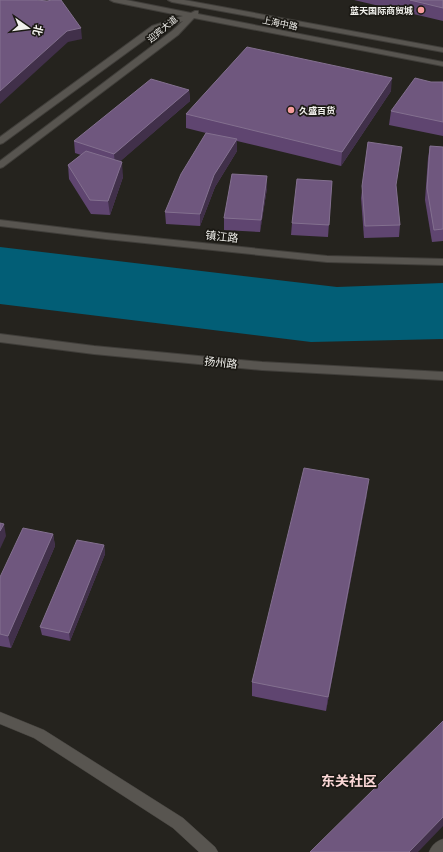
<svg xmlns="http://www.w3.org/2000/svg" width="443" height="852" font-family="Barlow,'Noto Sans SC',sans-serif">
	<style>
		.water { fill: #025e76 }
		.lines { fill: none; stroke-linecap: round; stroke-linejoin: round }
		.lane-casing { stroke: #403e3a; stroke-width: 1 }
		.street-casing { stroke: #403e3a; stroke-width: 2 }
		.secondary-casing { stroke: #403e3a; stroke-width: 2 }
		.lane { fill: #585550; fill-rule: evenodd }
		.street { fill: #585550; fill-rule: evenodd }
		.secondary { fill: #585550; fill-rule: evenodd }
		.wall { fill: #5f4570 }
		.shaded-wall { fill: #41304a }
		.building { fill: #6f577e; stroke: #83708f }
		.poi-dot { fill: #f59b9b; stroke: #1b1914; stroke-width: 1.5 }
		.labels { text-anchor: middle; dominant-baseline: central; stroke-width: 3.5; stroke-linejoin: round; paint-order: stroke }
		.far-poi-label { font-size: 9px; font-weight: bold; fill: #f2f1ed; stroke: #1b1914; text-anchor: end }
		.far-street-label { font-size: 9px; fill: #f2f1ed; stroke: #1b1914 }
		.street-label { font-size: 11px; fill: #f2f1ed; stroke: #1b1914 }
		.near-neighbourhood-label { font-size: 14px; font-weight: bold; fill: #fcd8d7; stroke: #1b1914 }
	</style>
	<rect width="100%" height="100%" fill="#25231e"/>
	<path class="water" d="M 0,247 L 337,287 L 443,283 L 443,339 L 311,342 L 0,304 Z"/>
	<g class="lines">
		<defs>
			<g id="lane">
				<path d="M 0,712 L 44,730 L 183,818 L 215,847 L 218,852 L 199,852 L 173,828 L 34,738 L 0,724 Z"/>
				<path d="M 443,839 L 443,852 L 429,852 C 432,845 436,841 443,839 Z"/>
			</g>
			<g id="street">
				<path d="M 0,220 L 106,233 L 327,256 L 443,259 L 443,265 L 327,262 L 106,239 L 0,226 Z"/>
				<path d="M 0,334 L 94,346 L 262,362 L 443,372 L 443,380 L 262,370 L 94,354 L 0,342 Z"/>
			</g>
			<g id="secondary">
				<path d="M 110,0 L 126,0 L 191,13 L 195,11 L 198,11 L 198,14 L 443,62 L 443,66 L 194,18 L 178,35 L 3,167 L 0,168 L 0,161 L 172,31 L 183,21 L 158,30 L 3,143 L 0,144 L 0,137 L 152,26 L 183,16 L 114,2 Z"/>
				<path d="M 168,0 L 184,0 L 443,48 L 443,52 L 172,2 Z"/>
			</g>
		</defs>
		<use href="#lane" class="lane-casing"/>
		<use href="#street" class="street-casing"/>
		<use href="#secondary" class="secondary-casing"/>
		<use href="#lane" class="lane"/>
		<use href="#street" class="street"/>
		<use href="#secondary" class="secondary"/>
	</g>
	<g class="wall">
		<path d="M 354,0 L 443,0 L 443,21 Z"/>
		<path d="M 431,82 L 443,82 L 443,136 L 389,125 L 391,111 Z"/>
		<path d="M 189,90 L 190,101 L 119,162 L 123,177 L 110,215 L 91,214 L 69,179 L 68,165 L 81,155 L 75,153 L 74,141 Z"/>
		<path d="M 391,91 L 341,166 L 237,141 L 237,151 L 215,187 L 200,226 L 166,224 L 165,212 L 206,133 L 186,128 L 186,114 Z"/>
		<path d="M 368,142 L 396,186 L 400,225 L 399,237 L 364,238 L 361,198 Z"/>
		<path d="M 430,146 L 443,147 L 443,241 L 432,242 L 425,200 L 428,158 Z"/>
		<path d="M 332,181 L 328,237 L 291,235 L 292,223 Z"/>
		<path d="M 267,188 L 260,232 L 224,230 L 224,218 Z"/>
		<path d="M 367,494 L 326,711 L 252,696 L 252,682 Z"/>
		<path d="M 53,534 L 55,546 L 11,648 L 0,646 L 0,577 Z"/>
		<path d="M 104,545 L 105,554 L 70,641 L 42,635 L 40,627 Z"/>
	</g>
	<g class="shaded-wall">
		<path d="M 81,28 L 82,39 L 68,42 L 0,104 L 0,91 L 67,31 Z"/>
		<path d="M 392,78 L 391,91 L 341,166 L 342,152 Z"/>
		<path d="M 189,90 L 190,101 L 115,166 L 114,154 Z"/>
		<path d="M 237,139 L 237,151 L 215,187 L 200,226 L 200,214 L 214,175 Z"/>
		<path d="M 122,162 L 123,177 L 110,215 L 108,201 Z"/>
		<path d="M 267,176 L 267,188 L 260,232 L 261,220 Z"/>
		<path d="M 369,479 L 367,494 L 326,711 L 328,697 Z"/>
		<path d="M 4,524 L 6,536 L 0,549 L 0,531 Z"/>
		<path d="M 53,534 L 55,546 L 11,648 L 8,636 Z"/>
		<path d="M 104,545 L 105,554 L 70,641 L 69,633 Z"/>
		<path d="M 443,817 L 443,826 L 418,852 L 409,852 Z"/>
	</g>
	<g class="building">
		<path d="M 0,0 L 37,0 L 47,1 L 52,0 L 61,0 L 81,28 L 67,31 L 0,91 Z"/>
		<path d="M 410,0 L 443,0 L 443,8 Z"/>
		<path d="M 247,47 L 392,78 L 342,152 L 186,114 Z"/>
		<path d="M 415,78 L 431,82 L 443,82 L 443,122 L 391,111 Z"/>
		<path d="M 151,79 L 189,90 L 114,154 L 74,141 Z"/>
		<path d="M 206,133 L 237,139 L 214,175 L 200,214 L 165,212 L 181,174 Z"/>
		<path d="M 368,142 L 402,147 L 396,185 L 400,225 L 365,226 L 362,186 Z"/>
		<path d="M 430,146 L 443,147 L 443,229 L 434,230 L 427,188 Z"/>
		<path d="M 86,151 L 122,162 L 108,201 L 90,200 L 68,165 Z"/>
		<path d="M 232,174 L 267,176 L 261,220 L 224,218 Z"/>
		<path d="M 297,179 L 332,181 L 329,225 L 292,223 Z"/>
		<path d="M 304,468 L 369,479 L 328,697 L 252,682 Z"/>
		<path d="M 0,523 L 4,524 L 0,531 Z"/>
		<path d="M 23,528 L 53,534 L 8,636 L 0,634 L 0,577 Z"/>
		<path d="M 77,540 L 104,545 L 69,633 L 40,627 Z"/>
		<path d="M 443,721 L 443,817 L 409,852 L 310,852 Z"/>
	</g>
	<g class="poi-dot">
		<circle cx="421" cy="10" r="4"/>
		<circle cx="291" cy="110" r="4"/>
	</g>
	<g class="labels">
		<g class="far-poi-label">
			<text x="413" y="10">蓝天国际商贸城</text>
			<text x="299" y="110" text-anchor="start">久盛百货</text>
		</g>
		<g class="far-street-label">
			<text transform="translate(280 23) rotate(11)">上海中路</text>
			<text transform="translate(162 29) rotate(-40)">迎宾大道</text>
		</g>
		<g class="street-label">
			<text transform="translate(222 236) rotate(6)">镇江路</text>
			<text transform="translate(221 362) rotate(6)">扬州路</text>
		</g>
		<g class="near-neighbourhood-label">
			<text x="349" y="780">东关社区</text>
		</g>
	</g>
	<g transform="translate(28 28) rotate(104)" stroke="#1b1914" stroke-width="3" paint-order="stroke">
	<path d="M0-3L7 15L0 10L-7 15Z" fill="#f2f1ed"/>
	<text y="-6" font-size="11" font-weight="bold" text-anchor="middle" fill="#f2f1ed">北</text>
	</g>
</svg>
